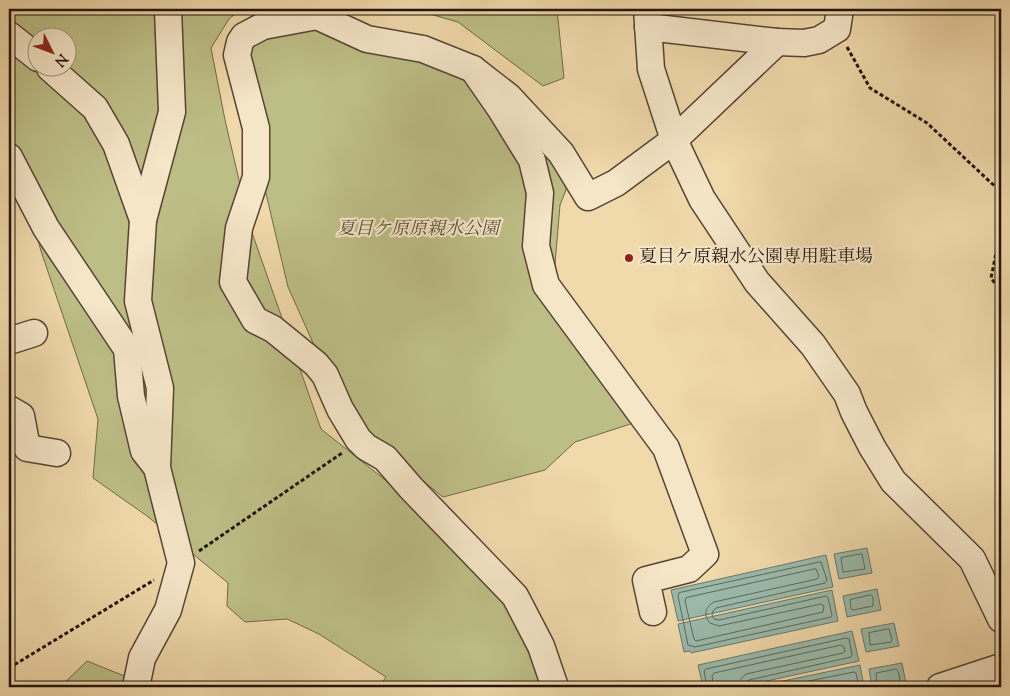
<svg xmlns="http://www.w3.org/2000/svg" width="1010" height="696" font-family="'Sorts Mill Goudy','Noto Serif JP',serif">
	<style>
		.green { fill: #bdbe86; stroke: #70694a; fill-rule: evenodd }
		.water { fill: #9abaaa; stroke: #6a786c }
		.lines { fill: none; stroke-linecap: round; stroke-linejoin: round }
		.shore { stroke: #5e675c; stroke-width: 1 }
		.minor-casing { stroke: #564535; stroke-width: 29 }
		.path { stroke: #22140e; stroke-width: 3; stroke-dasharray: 4 2.5; stroke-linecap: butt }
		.minor { stroke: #f5e6c8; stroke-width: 26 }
		.poi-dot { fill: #8f2418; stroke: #f5e6c8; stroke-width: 2 }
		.labels { text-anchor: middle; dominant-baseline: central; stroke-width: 4.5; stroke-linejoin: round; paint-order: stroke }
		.park-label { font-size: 18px; font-style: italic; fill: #585038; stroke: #f5e6c8 }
		.poi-label { font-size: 18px; fill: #22140e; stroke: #f5e6c8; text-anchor: start }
	</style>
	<rect width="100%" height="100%" fill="#f0d9ab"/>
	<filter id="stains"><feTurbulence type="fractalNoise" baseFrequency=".004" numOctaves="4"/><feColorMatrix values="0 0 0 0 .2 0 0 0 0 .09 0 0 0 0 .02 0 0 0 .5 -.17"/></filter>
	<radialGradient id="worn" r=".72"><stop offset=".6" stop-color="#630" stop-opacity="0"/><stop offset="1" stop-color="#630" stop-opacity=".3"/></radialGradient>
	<g class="green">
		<path d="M 9,9 L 241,9 L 229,19 L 211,48 L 225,120 L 250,227 L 321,429 L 482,557 L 542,680 L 574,687 L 379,687 L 386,677 L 319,634 L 287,619 L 245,622 L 227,606 L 228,583 L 147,516 L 93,478 L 98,419 L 41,251 L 9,138 ZM 38,38 L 68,38 L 68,68 L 38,68 Z"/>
		<path d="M 412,9 L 557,9 L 564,78 L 543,86 L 458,22 Z"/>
		<path d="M 317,24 L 465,70 L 500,108 L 564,172 L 566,190 L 560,205 L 554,276 L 658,415 L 575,442 L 545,470 L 443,497 L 348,421 L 288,287 L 260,168 L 245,43 Z"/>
		<path d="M 87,661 L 152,687 L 60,687 Z"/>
	</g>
	<g class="water">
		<path d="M 867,548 L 872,573 L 839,579 L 834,554 Z"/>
		<path d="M 826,555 L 833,587 L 678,621 L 671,590 Z"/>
		<path d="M 877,589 L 881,610 L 847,617 L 843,596 Z"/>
		<path d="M 832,590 L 838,621 L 691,653 L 690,651 L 684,652 L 678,624 Z"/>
		<path d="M 894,623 L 899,646 L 866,652 L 861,629 Z"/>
		<path d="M 852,631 L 859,661 L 739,687 L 703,687 L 698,665 Z"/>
		<path d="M 902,663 L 906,684 L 890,687 L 872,687 L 869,669 Z"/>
		<path d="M 860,665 L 864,687 L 754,687 Z"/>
	</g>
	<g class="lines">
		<g class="shore">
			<path d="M 862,554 L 865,569 L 843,572 L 841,558 Z"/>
			<path d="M 821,562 L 827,580 L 825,583 L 716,608 L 713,611 L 712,615 L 714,619 L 719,620 L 826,596 L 828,598 L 832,615 L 831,617 L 695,647 L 688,645 L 678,596 L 679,593 Z"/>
			<path d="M 816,569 L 819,576 L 817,579 L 714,602 C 705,607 703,615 710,623 L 719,626 L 821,604 L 824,606 L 823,612 L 696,641 L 694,639 L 685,601 L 686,598 Z"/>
			<path d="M 871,595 L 873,597 L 873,606 L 853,610 L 851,609 L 850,600 Z"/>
			<path d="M 889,629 L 892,639 L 891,642 L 870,645 L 869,633 Z"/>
			<path d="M 707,687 L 704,671 L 706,669 L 846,638 L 849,639 L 852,655 L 851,657 L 749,680 L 745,683 L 744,687"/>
			<path d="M 714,687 L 712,676 L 714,673 L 841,645 L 844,647 L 845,651 L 843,653 L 746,674 L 740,680 L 738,687"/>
			<path d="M 779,687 L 854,672 L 856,673 L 859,687"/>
			<path d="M 877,687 L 876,673 L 896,669 L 898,671 L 900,679 L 896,687"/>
		</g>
		<defs>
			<g id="minor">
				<path d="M 307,9 L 317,16 L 367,39 L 423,49 L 473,69 L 509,97 L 561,153 L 588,197 L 616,183 L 674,140 L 651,69 L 647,9"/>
				<path d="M 317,16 L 263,26 L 244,36 L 240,42 L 237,55 L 256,128 L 256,177 L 239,228 L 233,282 L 255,320 L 273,329 L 316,364 L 325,375 L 340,409 L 358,439 L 366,447 L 385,458 L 411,488 L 515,596 L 541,646 L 555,687"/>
				<path d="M 648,27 L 777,42 L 804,43 L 819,40 L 837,29 L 840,9"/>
				<path d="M 9,35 L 38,58"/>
				<path d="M 777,42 L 674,140 L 702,199 L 757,282 L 813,345 L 847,394 L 854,412 L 872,447 L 893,481 L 972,559 L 1001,619"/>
				<path d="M 50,68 L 95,108 L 116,144 L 143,220"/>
				<path d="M 473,69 L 500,108 L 532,160 L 540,193 L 536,246 L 546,285 L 666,448 L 705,554 L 689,569 L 646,580 L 653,612"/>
				<path d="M 9,157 L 46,228 L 127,349 L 131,396 L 144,451 L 155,465"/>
				<path d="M 9,341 L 34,333"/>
				<path d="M 9,409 L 21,416 L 27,448 L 57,453"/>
				<path d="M 136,687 L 142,658 L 168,610 L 181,563 L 157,468 L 160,388 L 138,301 L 143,220 L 172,112 L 168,9"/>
				<path d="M 940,687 L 1001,667"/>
			</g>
		</defs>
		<use href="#minor" class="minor-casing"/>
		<g class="path">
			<path d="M 847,47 L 870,88 L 927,123 L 1001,192"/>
			<path d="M 1001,229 L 991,278 L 1001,291"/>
			<path d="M 199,551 L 342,453"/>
			<path d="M 9,668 L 154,580"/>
		</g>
		<use href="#minor" class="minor"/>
	</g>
	<circle class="poi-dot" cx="629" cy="258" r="5"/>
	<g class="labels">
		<g class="park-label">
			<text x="418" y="230">夏目ケ原原親水公園</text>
		</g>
		<g class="poi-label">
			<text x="639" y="258">夏目ケ原親水公園専用駐車場</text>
		</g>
	</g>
	<rect width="1010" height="696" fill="none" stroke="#f0d9ab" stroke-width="30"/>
	<rect x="10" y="10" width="990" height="676" fill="none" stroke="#22140e" stroke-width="2.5"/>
	<rect x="15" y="15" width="980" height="666" fill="none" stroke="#22140e"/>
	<g transform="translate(52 52) rotate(132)"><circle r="24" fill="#f5e6c8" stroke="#a1927e"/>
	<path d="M0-4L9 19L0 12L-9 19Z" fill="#8f2418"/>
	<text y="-8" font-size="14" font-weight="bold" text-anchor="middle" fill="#22140e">N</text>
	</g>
	<rect width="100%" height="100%" filter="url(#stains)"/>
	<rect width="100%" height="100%" fill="url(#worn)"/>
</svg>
